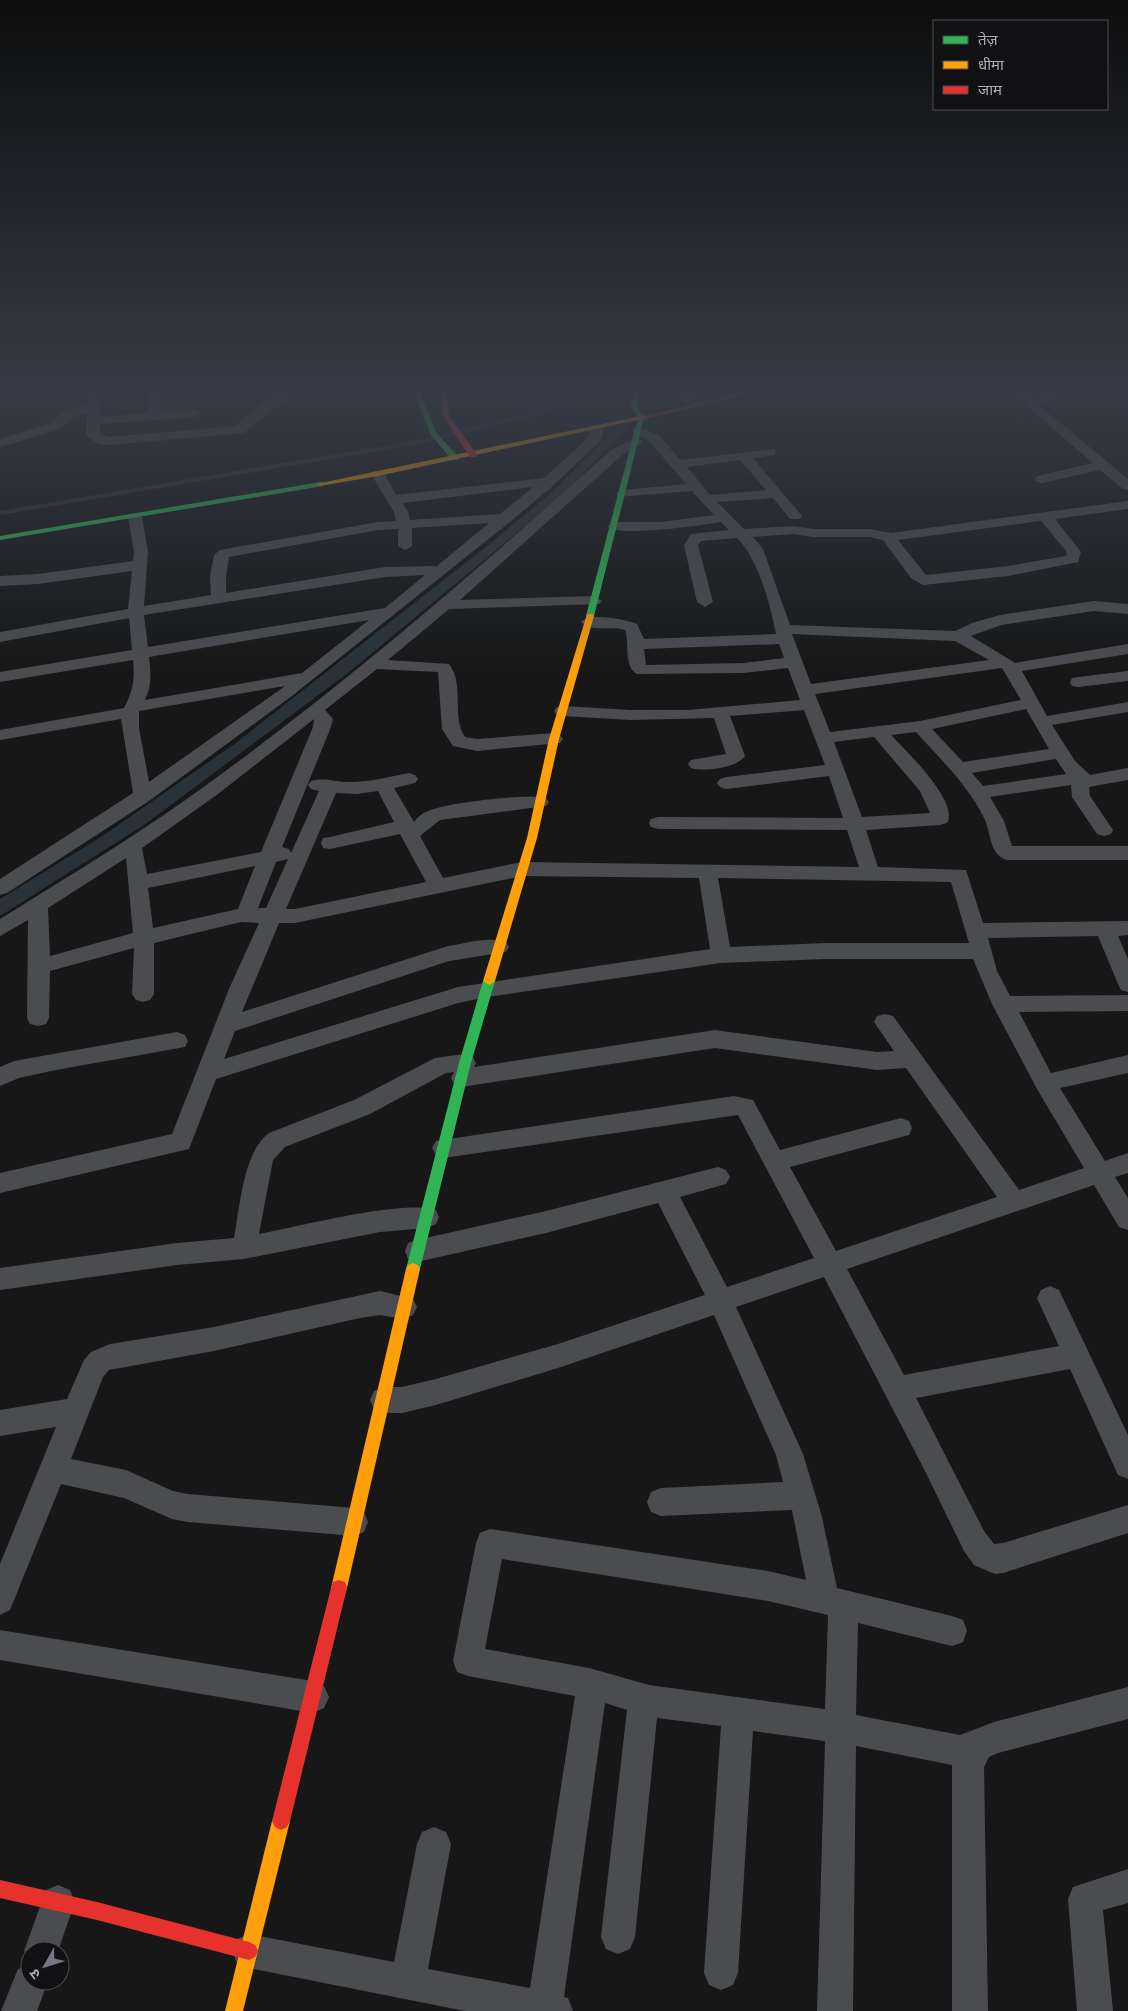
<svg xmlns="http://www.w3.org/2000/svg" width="1128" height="2011" font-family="'Golos Text','Noto Sans Devanagari',sans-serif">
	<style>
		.water { fill: #2a3239 }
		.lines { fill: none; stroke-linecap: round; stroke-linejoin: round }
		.stream { stroke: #2a3239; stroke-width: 4 }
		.canal { fill: #2a3239; fill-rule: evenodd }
		.street { fill: #4b4c50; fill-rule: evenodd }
		.fast { fill: #30b455; fill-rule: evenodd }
		.slow { fill: #ff9f0a; fill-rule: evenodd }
		.jam { fill: #e5322d; fill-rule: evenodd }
	</style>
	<rect width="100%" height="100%" fill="#171717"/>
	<path class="water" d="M 629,425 L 627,429 L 560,497 L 348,673 L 144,825 L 0,916 L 0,899 L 101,837 L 233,745 L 491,543 L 552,492 L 617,427 Z"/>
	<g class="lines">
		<path class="stream" d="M 0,513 L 420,442 L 546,411 L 591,390"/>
		<path class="canal" d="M 649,390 L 660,390 L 649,403 L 641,403 L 639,401 Z"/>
		<g class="street">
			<path d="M 88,390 L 100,390 L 100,417 L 148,413 L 148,390 L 160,390 L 161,412 L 195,409 L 201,413 L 195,417 L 100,424 L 100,434 L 109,437 L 235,426 L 259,406 L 286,390 L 301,390 L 269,412 L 244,433 L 109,445 L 99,444 L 86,436 L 87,413 L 75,416 L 60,429 L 0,447 L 0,439 L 50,423 L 66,410 L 87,405 Z"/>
			<path d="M 676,390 L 688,390 L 695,400 L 693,403 L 685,403 Z"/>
			<path d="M 1008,390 L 1022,390 L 1033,400 L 1056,390 L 1073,390 L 1040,406 L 1128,479 L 1128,490 L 1123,489 L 1100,470 L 1042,483 L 1037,482 L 1035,479 L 1037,476 L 1093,463 Z"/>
			<path d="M 1116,390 L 1128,390 L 1128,397 Z"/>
			<path d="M 594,425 L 599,426 L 604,432 L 600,441 L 555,484 L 511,521 L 292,696 L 149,801 L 7,893 L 0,895 L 0,879 L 133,793 L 121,719 L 0,740 L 0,730 L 124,708 C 133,691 135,679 133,660 L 0,682 L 0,672 L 132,650 L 129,618 L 0,642 L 0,632 L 128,609 L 132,571 L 38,584 L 0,586 L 0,576 L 38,574 L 133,561 L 134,552 L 128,517 L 135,513 L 142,517 L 148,552 L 144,606 L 211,595 L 210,576 L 214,555 L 220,550 L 378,522 L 396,521 L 394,512 L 371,474 L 373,471 L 383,471 L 396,495 L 544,478 L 587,439 L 590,433 L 587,429 ZM 533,487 L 500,514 L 410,520 L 408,511 L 402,503 ZM 489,523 L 437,566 L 385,567 L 226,593 L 226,576 L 229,557 L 378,530 L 398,529 L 398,546 L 405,550 L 412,546 L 412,528 ZM 425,575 L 385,608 L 148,647 L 144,615 L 385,577 ZM 369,620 L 302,673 L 145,700 C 152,686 151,672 149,657 ZM 285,686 L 149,782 L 139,728 L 139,711 Z"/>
			<path d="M 639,427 L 660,436 L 680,460 L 774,449 L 776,452 L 774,455 L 753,458 L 802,516 L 800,519 L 790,519 L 773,498 L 717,502 L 744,529 L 793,526 L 813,529 L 869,529 L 891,533 L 1128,501 L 1128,509 L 1055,519 L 1081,552 L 1078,562 L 1008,576 L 923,585 L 911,578 L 883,540 L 869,537 L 813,537 L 793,534 L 753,537 L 763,549 L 790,625 L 955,631 L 972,623 L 1000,615 L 1094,601 L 1128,604 L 1128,614 L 1094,611 L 1001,625 L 971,636 L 1015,663 L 1128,644 L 1128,654 L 1022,671 L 1047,716 L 1128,702 L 1128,712 L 1052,725 L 1075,761 L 1090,775 L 1128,768 L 1128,780 L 1089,787 L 1090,796 L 1113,830 L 1111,834 L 1104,836 L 1097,834 L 1072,797 L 1071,785 L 990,797 L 1004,821 L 1012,846 L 1128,846 L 1128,860 L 1007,860 C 988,854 992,833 984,818 C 968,785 941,760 916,732 L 891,735 C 905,750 960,802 947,823 L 940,825 L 866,830 L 878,867 L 966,870 L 983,923 L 1128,921 L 1128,935 L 1118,936 L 1128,959 L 1128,992 L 1121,990 L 1118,984 L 1098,936 L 988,938 L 997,971 L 1010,996 L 1128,995 L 1128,1011 L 1019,1012 L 1051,1073 L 1128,1055 L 1128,1073 L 1060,1088 L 1105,1161 L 1128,1153 L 1128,1173 L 1115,1177 L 1128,1198 L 1128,1230 L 1119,1227 L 1094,1185 L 847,1269 L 904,1375 L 1059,1346 L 1037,1298 L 1041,1290 L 1050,1286 L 1059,1290 L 1128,1435 L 1128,1479 L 1118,1475 L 1070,1369 L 916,1398 L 984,1531 L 994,1544 L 1003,1543 L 1128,1505 L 1128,1533 L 1003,1573 L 995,1574 L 974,1565 L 964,1551 L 924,1469 L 824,1277 L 736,1307 L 803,1454 L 822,1517 L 837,1588 L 952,1616 L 963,1620 L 967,1631 L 963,1642 L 952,1646 L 858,1623 L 856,1715 L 960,1735 L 994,1722 L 1128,1687 L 1128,1719 L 998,1753 L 989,1757 L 984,1767 L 988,2011 L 952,2011 L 952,1765 L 856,1746 L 853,2011 L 817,2011 L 825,1741 L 753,1731 L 738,1973 L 733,1985 L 721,1990 L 709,1985 L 704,1973 L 721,1726 L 657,1718 L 635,1937 L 630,1949 L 618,1954 L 606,1949 L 601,1937 L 627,1710 L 605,1703 L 564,1997 L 568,1998 L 573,2011 L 465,2011 L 249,1968 L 237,1963 L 232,1951 L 237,1939 L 249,1934 L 394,1962 L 417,1844 L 422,1832 L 434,1827 L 446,1832 L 451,1844 L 428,1969 L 530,1988 L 575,1696 L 468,1676 L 457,1672 L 453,1661 L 476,1543 L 480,1533 L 490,1529 L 768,1571 L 806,1580 L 792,1510 L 661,1516 L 651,1512 L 647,1502 L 651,1492 L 661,1488 L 783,1482 L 776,1455 L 714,1315 L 558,1368 L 436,1405 L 402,1413 L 383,1413 L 374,1409 L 370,1400 L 374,1391 L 383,1387 L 402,1387 L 436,1379 L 558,1344 L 705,1295 L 658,1203 L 546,1233 L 417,1262 L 408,1259 L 405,1251 L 408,1243 L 417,1240 L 546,1211 L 718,1167 L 726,1170 L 730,1177 L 726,1184 L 680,1197 L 727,1287 L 814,1258 L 738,1115 L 444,1158 L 436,1155 L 432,1148 L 436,1141 L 734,1096 L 753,1100 L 780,1150 L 901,1118 L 909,1121 L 912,1128 L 909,1135 L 790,1167 L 836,1251 L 997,1197 L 906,1068 L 877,1070 L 715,1048 L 462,1087 L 454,1084 L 451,1078 L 454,1072 L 446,1073 L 370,1114 L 285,1147 L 273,1160 L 259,1234 C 296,1227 405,1199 436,1210 L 439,1217 L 436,1224 L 427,1228 L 380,1232 L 244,1259 L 177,1265 L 0,1290 L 0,1268 L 177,1243 L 234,1238 C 240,1207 243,1152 269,1133 L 354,1100 L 435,1058 L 465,1054 L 473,1057 L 476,1063 L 474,1067 L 715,1030 L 877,1052 L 894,1051 L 874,1022 L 877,1016 L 885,1014 L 893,1016 L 1019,1190 L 1084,1168 L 1037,1089 L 992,1004 L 973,959 L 825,959 L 721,963 L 487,997 L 458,1003 L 216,1079 L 189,1149 L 0,1193 L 0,1173 L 172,1134 L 229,989 L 259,923 L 241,922 L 154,943 L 154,994 L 150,1000 L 143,1002 L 136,1000 L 132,994 L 134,948 L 50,971 L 49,1018 L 46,1024 L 38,1026 L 30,1024 L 27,1018 L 28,920 L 0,936 L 0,919 C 69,876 139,834 205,786 C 347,683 480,568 611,450 L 636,438 L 643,442 L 621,456 L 460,600 L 594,596 L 602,601 L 599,604 L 449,609 L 388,660 L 449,664 C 465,684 451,716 465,737 L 477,739 L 554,733 L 560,735 L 563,739 L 560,743 L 477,751 L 453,746 L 442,729 L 438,672 L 377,669 L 325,710 L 333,719 L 331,727 L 282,847 L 289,849 L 291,853 L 319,791 L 311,789 L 308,785 L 311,781 C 325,777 335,782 349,782 C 370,782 389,777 409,773 L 415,775 L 418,779 L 415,783 L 394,788 L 414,822 C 417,818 421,814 426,812 C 442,803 529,793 546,798 L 549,802 L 546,806 L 440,820 L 420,836 L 443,878 L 522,862 L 859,867 L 847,830 L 658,829 L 651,827 L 649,823 L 651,819 L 658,817 L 843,818 L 829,776 L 726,789 L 720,787 L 717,783 L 720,779 L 726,777 L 825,765 L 804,710 L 730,716 L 745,756 C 737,768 704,772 691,768 L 688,764 L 691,760 L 726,754 L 714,718 L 631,720 L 563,716 L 557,715 L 554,711 L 557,707 L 563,706 L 631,710 L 688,710 L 800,700 L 788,668 L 743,673 L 637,674 C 623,666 630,643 625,630 C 613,625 589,633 581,622 C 588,612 626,619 637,624 L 644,639 L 776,634 C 770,604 759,560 737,538 L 701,541 L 698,545 L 713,602 L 705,607 L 697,602 L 684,545 L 691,534 L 729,530 L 721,522 C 704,525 616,538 607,526 L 614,522 L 661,522 L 714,515 L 692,491 L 618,497 L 616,494 L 618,491 L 623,490 L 686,484 L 650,442 L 632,431 L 634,428 ZM 740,460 L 766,490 L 710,495 L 687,467 ZM 1041,521 L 1067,552 L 1066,556 L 1008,566 L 926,575 L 898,540 ZM 792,634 L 955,641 L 989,660 L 811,684 ZM 779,644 L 784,658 L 743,663 L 646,665 L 644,649 ZM 1002,668 L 1021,700 L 920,721 L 830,732 L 815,694 ZM 1026,709 L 1049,749 L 963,762 L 932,729 ZM 314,719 L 313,727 L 261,852 L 147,874 L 142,848 L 218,794 ZM 874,737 L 920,791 L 930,813 L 862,817 L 834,742 ZM 1056,759 L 1066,774 L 983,786 L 972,773 ZM 378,791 L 394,822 L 330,837 L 323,838 L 321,843 L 323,848 L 330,849 L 400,834 L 426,882 L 295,909 L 286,909 L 336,793 L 357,794 ZM 126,858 L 133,933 L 50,956 L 48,908 ZM 288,859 L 266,908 L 258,908 L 276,862 ZM 255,866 L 238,909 L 153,928 L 148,888 ZM 522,876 L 699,878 L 710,949 L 458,987 L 224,1059 L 235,1031 L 449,961 L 506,952 L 509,947 L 506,942 C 488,936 467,943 448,946 L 242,1012 L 279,923 L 295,923 ZM 718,878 L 951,882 L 969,943 L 825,943 L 730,947 ZM 502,1559 L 768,1601 L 828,1615 L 825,1709 L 649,1685 L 589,1668 L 485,1649 Z"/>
			<path d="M 1128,671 L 1128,681 L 1078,687 L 1072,686 L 1070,682 L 1072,678 L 1078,677 Z"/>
			<path d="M 177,1032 L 185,1035 L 188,1041 L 185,1047 L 56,1070 L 19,1078 L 0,1086 L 0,1067 L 14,1061 Z"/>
			<path d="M 380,1291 L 413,1299 L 417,1307 L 413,1315 L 404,1319 L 380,1315 L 360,1318 L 214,1351 L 109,1370 L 103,1377 L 71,1459 L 126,1470 L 173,1491 L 188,1494 L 354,1508 L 364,1512 L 368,1522 L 364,1532 L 354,1536 L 188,1522 L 172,1519 L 124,1498 L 61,1484 L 10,1610 L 0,1615 L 0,1564 L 56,1427 L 0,1436 L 0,1410 L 67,1399 L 84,1360 L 91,1352 L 110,1344 L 214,1327 Z"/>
			<path d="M 0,1630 L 313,1681 L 324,1686 L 329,1697 L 324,1708 L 313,1713 L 0,1660 Z"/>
			<path d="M 1128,1869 L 1128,1903 L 1103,1910 L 1113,2011 L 1077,2011 L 1068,1899 L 1073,1887 Z"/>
			<path d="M 58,1885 L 70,1890 L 75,1902 L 58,1951 L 30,1951 L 30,1981 L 48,1981 L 37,2011 L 1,2011 L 18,1969 L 30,1964 L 24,1951 L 46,1890 Z"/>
		</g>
		<g class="fast">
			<path d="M 413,390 L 419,390 L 437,434 L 458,456 L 458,460 L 452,460 L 431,435 Z"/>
			<path d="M 637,390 L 643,390 L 636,405 L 644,418 L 594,616 L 590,618 L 586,616 L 638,418 L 630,405 Z"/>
			<path d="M 320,482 L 323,482 L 323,486 L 0,540 L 0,536 Z"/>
			<path d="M 489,977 L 495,981 L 471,1063 L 420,1269 L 418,1273 L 413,1275 L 408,1273 L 406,1269 L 459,1063 L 483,981 Z"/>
		</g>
		<g class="slow">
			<path d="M 645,415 L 648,417 L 647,418 L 378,476 L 320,486 L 316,484 Z"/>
			<path d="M 587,614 L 593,614 L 594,616 L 559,739 L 537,838 L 495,981 L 489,985 L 483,981 L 527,838 L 549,739 Z"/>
			<path d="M 413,1263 L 418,1265 L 420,1269 L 347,1588 L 345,1594 L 339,1596 L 333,1594 L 331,1588 L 406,1269 L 408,1265 Z"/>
			<path d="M 281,1812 L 287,1815 L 290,1821 L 243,2011 L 225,2011 L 272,1821 L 275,1815 Z"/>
		</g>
		<g class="jam">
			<path d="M 440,390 L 446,390 L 449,416 L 477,455 L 476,457 L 470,457 L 443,416 Z"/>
			<path d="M 751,390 L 763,390 L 645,419 L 642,417 Z"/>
			<path d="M 339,1580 L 345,1582 L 347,1588 L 290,1821 L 287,1827 L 281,1830 L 275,1827 L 272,1821 L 331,1588 L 333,1582 Z"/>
			<path d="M 0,1880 L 97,1902 L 249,1942 L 255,1945 L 258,1951 L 255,1957 L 249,1960 L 97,1920 L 0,1898 Z"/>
		</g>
	</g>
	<linearGradient id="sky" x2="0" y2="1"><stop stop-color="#0d0d0d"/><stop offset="0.58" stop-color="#363c47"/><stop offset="1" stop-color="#363c47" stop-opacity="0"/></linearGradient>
	<rect width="1128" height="672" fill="url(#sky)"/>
	<rect x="933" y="20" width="175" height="90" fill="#111113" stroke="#4d4f55"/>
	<rect x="943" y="36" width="25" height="8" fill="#30b455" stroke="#4d4f55"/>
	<text x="978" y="45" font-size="15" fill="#a8adb8">तेज़</text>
	<rect x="943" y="61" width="25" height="8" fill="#ff9f0a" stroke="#4d4f55"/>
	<text x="978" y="70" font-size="15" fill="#a8adb8">धीमा</text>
	<rect x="943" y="86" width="25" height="8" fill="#e5322d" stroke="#4d4f55"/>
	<text x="978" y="95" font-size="15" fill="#a8adb8">जाम</text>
	<g transform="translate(45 1966) rotate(231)"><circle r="24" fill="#111113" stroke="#4d4f55"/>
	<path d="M0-4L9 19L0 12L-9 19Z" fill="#757880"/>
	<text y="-8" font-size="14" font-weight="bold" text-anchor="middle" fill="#a8adb8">उ</text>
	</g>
</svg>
